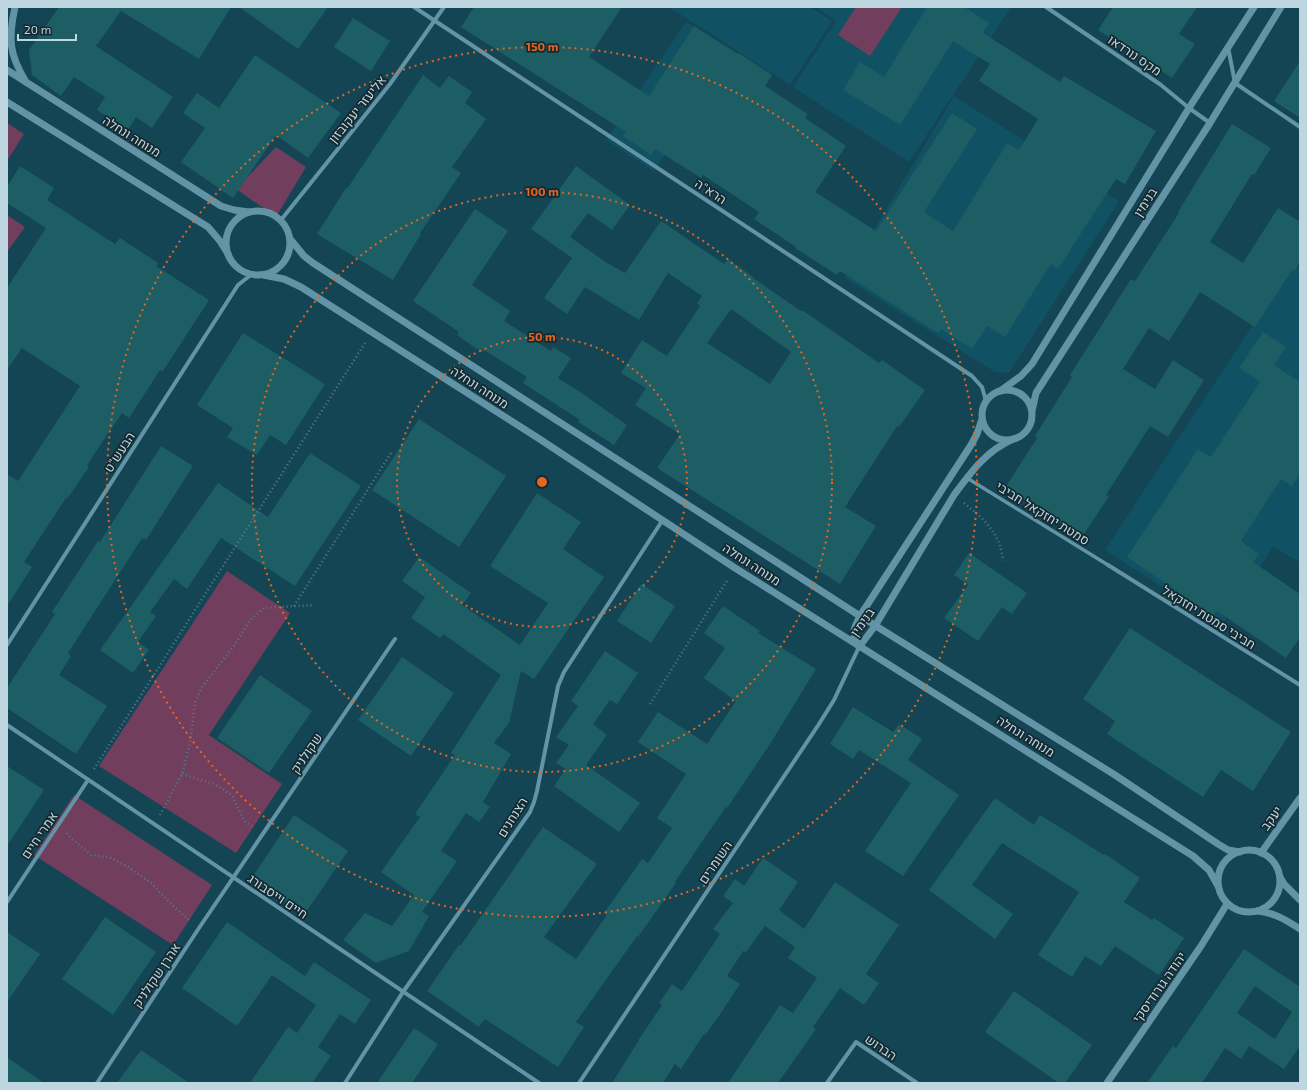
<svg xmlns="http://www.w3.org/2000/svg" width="1307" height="1090" font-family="'Exo 2',Heebo,sans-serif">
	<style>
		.built { fill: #105164 }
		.green { fill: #723e5e }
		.building { fill: #1c5e64; fill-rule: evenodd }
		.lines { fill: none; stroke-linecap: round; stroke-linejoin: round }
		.path { stroke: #537c89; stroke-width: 2.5; stroke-dasharray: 1 3; stroke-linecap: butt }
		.pedestrian { stroke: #6394a6; stroke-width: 3.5 }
		.minor { stroke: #6394a6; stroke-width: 4 }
		.tertiary { stroke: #6394a6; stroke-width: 7 }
		.ring { fill: none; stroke: #e46621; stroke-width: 2; stroke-dasharray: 2 4 }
		.labels { text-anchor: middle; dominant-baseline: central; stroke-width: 3.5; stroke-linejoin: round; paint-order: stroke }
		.street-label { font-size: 13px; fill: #bed6e0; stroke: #152930 }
		.centre { fill: #e46621; stroke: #152930; stroke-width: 2 }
		.ring-label { font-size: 12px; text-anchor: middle; font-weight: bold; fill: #e46621; stroke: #152930; stroke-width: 3.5; stroke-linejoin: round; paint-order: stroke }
	</style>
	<rect width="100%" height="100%" fill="#134555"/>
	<g class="built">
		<path d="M 669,7 L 810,7 L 832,21 L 790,85 Z"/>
		<path d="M 816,7 L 1011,7 L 909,162 L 793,87 L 836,21 Z"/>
		<path d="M 686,22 L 733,53 L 654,171 L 606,140 Z"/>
		<path d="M 954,96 L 1119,201 L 1009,373 L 995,372 L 845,278 Z"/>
		<path d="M 1293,264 L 1300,268 L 1300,562 L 1273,547 L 1221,626 L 1105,550 Z"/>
	</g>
	<g class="green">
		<path d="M 856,7 L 902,7 L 870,56 L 838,35 Z"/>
		<path d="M 7,123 L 24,134 L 7,161 Z"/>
		<path d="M 276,147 L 306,167 L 276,217 L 236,189 Z"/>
		<path d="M 7,215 L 25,227 L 7,252 Z"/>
		<path d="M 227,571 L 290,613 L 209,735 L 282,784 L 236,853 L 99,766 Z"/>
		<path d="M 74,795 L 212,885 L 173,945 L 34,855 Z"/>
	</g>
	<g class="building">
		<path d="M 59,7 L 231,7 L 199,59 L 121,11 L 96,46 L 173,97 L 152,128 L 136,117 L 128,130 L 97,110 L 105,97 L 74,77 L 61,96 L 32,75 L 29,50 Z"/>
		<path d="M 239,7 L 328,7 L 298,49 Z"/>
		<path d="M 474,7 L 622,7 L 589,57 L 649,96 L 694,26 L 738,54 L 739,53 L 772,75 L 765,86 L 808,114 L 805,118 L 846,146 L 815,192 L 876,231 L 952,113 L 977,129 L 924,212 L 953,231 L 1007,143 L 1019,150 L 1038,119 L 979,81 L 990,64 L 953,41 L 900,125 L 843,90 L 860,62 L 884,77 L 927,7 L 964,7 L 989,23 L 983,33 L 1060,82 L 1064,76 L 1156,131 L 1125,184 L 1116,179 L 1058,269 L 1051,264 L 1005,337 L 987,326 L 972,349 L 941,329 L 938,333 L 840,271 L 837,275 L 795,248 L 796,247 L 754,219 L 759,212 L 703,175 L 701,178 L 655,149 L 651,155 L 623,136 L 626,132 L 461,27 Z"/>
		<path d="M 1113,7 L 1197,7 L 1179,34 L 1195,44 L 1172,78 L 1098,30 Z"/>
		<path d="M 353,18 L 390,41 L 371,71 L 334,47 Z"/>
		<path d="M 255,55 L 341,113 L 308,158 L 276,135 L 233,198 L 181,162 L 205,128 L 183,113 L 197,93 L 219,108 Z"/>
		<path d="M 1300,61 L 1300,118 L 1274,101 Z"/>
		<path d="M 423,75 L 440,88 L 449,76 L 472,92 L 465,103 L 486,119 L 452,167 L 461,173 L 420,233 L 421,234 L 393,280 L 317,234 L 346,188 L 347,189 Z"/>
		<path d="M 1232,124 L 1271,148 L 1254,175 L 1252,174 L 1210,242 L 1243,263 L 1278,208 L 1300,222 L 1300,262 L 1294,271 L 1292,270 L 1255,327 L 1200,292 L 1169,341 L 1149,328 L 1123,369 L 1155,389 L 1173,360 L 1204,380 L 1168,437 L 1150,426 L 1106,495 L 1109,496 L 1082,537 L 1005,488 L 1037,438 L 1035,436 L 1072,377 L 1070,375 L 1131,279 L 1135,281 L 1179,213 L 1178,212 Z"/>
		<path d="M 20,166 L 54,188 L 47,200 L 115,244 L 120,238 L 158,263 L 156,266 L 209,300 L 163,371 L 160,370 L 129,418 L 122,413 L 103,441 L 87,465 L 89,467 L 67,499 L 66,498 L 24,562 L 32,567 L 7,606 L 7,474 L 18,481 L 80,386 L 22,348 L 7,370 L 7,288 L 46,228 L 7,203 L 7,187 Z"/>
		<path d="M 576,166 L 630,205 L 612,230 L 588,213 L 570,237 L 607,263 L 625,273 L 661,221 L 724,264 L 728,259 L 753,277 L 753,278 L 801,311 L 802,310 L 879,363 L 882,360 L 925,390 L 899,427 L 897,426 L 845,507 L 876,526 L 840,584 L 657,468 L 680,434 L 635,405 L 646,388 L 621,373 L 642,340 L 667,356 L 700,306 L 697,303 L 702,296 L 668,273 L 639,320 L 585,287 L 567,314 L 544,298 L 572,258 L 531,229 ZM 731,309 L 791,352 L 770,384 L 707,343 Z"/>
		<path d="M 475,209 L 508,231 L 472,285 L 510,311 L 504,321 L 551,351 L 553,347 L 571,358 L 558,378 L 580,392 L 627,425 L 614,445 L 578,422 L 580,420 L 523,383 L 527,377 L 484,350 L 483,352 L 474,347 L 457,335 L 459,332 L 413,301 Z"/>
		<path d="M 1263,332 L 1286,347 L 1274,365 L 1300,382 L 1300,473 L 1292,486 L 1281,479 L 1241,541 L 1259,554 L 1253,562 L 1300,594 L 1300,637 L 1286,658 L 1217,611 L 1213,616 L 1127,557 L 1198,449 L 1211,457 L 1260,382 L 1239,368 Z"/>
		<path d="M 243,333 L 325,384 L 286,445 L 270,435 L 257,455 L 227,437 L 233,428 L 197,405 Z"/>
		<path d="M 419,419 L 506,476 L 459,547 L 372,490 Z"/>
		<path d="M 161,446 L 193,466 L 146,540 L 142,538 L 68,653 L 71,656 L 59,675 L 107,706 L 76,754 L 7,708 L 7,688 L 55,614 L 52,612 L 98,541 L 100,542 Z"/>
		<path d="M 310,453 L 361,486 L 295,586 L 221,538 L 187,589 L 174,579 L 150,612 L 156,616 L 138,642 L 149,650 L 133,673 L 100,650 L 218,483 L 268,517 Z"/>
		<path d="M 537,493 L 581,522 L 563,549 L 604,577 L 534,679 L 521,671 L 509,723 L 494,743 L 511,754 L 483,802 L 490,807 L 479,822 L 466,813 L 441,851 L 457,861 L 422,912 L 429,916 L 409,951 L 376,963 L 343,940 L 365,913 L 392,926 L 414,895 L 381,872 L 420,817 L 415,814 L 455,755 L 451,753 L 501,675 L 443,634 L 440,638 L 411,618 L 425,597 L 402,581 L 419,557 L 471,593 L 462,605 L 520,645 L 548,603 L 490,566 Z"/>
		<path d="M 969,553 L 1027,593 L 1012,614 L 1002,607 L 978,641 L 944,618 L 968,585 L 954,575 Z"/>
		<path d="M 641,584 L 675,606 L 651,643 L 617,621 Z"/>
		<path d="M 723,606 L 760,631 L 758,633 L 816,669 L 770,744 L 727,808 L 726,807 L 701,843 L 675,882 L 676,883 L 638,937 L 637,936 L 576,1022 L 584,1027 L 558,1067 L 485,1019 L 479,1027 L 427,991 L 459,945 L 461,945 L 543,827 L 597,864 L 544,937 L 576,959 L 607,915 L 604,913 L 642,859 L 648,863 L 672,828 L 657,818 L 686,774 L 638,742 L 658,712 L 707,744 L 736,701 L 704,678 L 725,648 L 704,633 Z"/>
		<path d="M 1130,628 L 1291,732 L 1253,791 L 1221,770 L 1203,797 L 1107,734 L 1115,721 L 1083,699 Z"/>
		<path d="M 605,651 L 638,673 L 617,704 L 610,700 L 593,724 L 607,735 L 586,765 L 640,803 L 619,832 L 554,786 L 566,769 L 556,763 L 569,745 L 556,737 L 578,706 L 571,701 Z"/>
		<path d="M 402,657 L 454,693 L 411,756 L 358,720 Z"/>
		<path d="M 260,675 L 312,711 L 269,773 L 217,738 Z"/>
		<path d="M 853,707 L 893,732 L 899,724 L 922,739 L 908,760 L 959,795 L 903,876 L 865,851 L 911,783 L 859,750 L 853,759 L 830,744 Z"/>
		<path d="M 7,766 L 44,790 L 7,846 Z"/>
		<path d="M 995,798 L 1034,825 L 1040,815 L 1104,855 L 1105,854 L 1140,878 L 1124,902 L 1152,920 L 1154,918 L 1184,938 L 1159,975 L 1115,946 L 1101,966 L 1085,956 L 1072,977 L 1038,955 L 1079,892 L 1002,843 L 972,885 L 1013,914 L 995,939 L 929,890 Z"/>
		<path d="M 294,815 L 348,851 L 304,915 L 251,879 Z"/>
		<path d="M 763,858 L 798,882 L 779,910 L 804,929 L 835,882 L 899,925 L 866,974 L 879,983 L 864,1005 L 840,988 L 813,1027 L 816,1029 L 778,1083 L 728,1083 L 780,1005 L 793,1013 L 817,978 L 788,958 L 795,947 L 765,926 L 746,952 L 743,951 L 727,976 L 740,984 L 719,1016 L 705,1035 L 704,1034 L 681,1069 L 675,1064 L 663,1083 L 612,1083 L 639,1040 L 639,1039 L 662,1005 L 659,1003 L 672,984 L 682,991 L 720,934 L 713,929 L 733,903 L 723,896 L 735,879 L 744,886 Z"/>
		<path d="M 105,917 L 156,952 L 113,1015 L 62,979 Z"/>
		<path d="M 227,922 L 305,976 L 314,962 L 371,1000 L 355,1024 L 340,1014 L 318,1047 L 331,1056 L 312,1083 L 250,1083 L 288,1027 L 297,1033 L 316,1005 L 272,975 L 237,1026 L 182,988 Z"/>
		<path d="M 7,932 L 40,954 L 7,1002 Z"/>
		<path d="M 1244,949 L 1300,987 L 1300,1046 L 1284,1069 L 1249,1046 L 1241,1059 L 1225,1048 L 1202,1083 L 1147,1083 L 1173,1046 L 1176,1048 ZM 1255,986 L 1292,1012 L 1275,1039 L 1237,1013 Z"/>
		<path d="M 1014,991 L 1092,1045 L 1065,1083 L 1059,1083 L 985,1032 Z"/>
		<path d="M 414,1028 L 438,1044 L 412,1083 L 377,1083 Z"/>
		<path d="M 141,1050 L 189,1083 L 117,1083 Z"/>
		<path d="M 7,1057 L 44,1083 L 7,1083 Z"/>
	</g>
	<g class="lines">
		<g class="path">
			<path d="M 964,503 C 984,519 1001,534 1003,561"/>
			<path d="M 294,606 L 391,453"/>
			<path d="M 650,704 L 728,579"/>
			<path d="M 94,769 L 365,343"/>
			<path d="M 182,774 L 214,784 L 232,795 L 244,821 L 254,828"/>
			<path d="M 160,815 L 182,774 L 190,744 L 195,703 L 202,687 L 234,646 L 250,620 L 264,608 L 314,605"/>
			<path d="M 67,833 L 71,838 L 91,855 L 109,857 L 128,867 L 151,883 L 170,903 L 190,921"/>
		</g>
		<path class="pedestrian" d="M 967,478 L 1108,565"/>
		<g class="minor">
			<path d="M 414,7 L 972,376 L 982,387 L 986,401"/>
			<path d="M 1046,7 L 1161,85 L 1189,108 L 1210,123"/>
			<path d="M 1228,47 L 1235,83 L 1300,127"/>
			<path d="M 281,220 L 390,84 L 444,7"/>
			<path d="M 1108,565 L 1300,685"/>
			<path d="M 7,645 L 238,285 L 252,274"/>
			<path d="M 7,725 L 539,1083"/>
			<path d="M 7,902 L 88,780"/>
			<path d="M 97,1083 L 199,928 L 395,639"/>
			<path d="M 345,1083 L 403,992 L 530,812 L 534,802 L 537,791 L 558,686 L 564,672 L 662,521"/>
			<path d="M 579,1083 L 819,724 L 834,700 L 859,647"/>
			<path d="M 827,1083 L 856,1042 L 917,1083"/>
		</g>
		<g class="tertiary">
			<path d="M 15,7 C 8,39 9,54 26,82"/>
			<path d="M 7,70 L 221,206 L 234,210 L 249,212"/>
			<path d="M 7,102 L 208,227 L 220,241 L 228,254"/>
			<circle cx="258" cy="243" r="32"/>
			<path d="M 291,240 L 304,256 L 313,263 L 860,616 L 1115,775 L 1218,844 L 1228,850 L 1240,852"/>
			<path d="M 263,275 L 284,279 L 301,287 L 538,438 L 735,568 L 1193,856 L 1209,870 L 1218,886"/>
			<circle cx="1007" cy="415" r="25"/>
			<path d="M 1000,391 L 1021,376 L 1032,364 L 1189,108 L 1254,7"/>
			<path d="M 1032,411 L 1036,393 L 1210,123 L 1281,7"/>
			<path d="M 858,645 C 851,633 854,628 860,616 L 971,445 L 977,434 L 982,419"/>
			<path d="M 859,647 L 875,626 L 954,495 C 971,472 986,451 1013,439"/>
			<circle cx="1249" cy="881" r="31"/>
			<path d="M 1261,853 L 1300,798"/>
			<path d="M 1280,877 L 1284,884 L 1300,900"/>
			<path d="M 1258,911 C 1275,913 1286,920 1300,929"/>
			<path d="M 1107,1083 L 1201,946 L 1227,904"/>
		</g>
	</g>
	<g class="ring">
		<circle cx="542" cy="482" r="145"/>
		<circle cx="542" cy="482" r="290"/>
		<circle cx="542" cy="482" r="435"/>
	</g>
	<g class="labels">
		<g class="street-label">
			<text transform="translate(1135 55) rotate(34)">מקס נורדאו</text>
			<text transform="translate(357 109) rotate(-51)">אליעזר יעקובזון</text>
			<text transform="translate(132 136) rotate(32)">מנוחה ונחלה</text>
			<text transform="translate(711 191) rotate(33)">הרא"ה</text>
			<text transform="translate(1145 202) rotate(-57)">בנימין</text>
			<text transform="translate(480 387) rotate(33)">מנוחה ונחלה</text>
			<text transform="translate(119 452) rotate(-57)">הבעש"ט</text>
			<text transform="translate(1043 513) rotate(32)">סמטת יחזקאל חביבי</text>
			<text transform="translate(752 564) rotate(33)">מנוחה ונחלה</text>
			<text transform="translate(1209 617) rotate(32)">חביבי סמטת יחזקאל</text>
			<text transform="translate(862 622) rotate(-55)">בנימין</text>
			<text transform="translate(1026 736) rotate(32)">מנוחה ונחלה</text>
			<text transform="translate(306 753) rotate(-56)">שקולניק</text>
			<text transform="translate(512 817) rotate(-58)">הצנחנים</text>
			<text transform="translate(1271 818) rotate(-54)">יעקב</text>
			<text transform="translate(39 835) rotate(-56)">אמרי חיים</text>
			<text transform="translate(715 862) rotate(-56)">השומרים</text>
			<text transform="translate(278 896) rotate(34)">חיים וייסבורג</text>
			<text transform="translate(156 975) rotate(-56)">אהרן שקולניק</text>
			<text transform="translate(1159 987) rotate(-55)">יהודה גורודיסקי</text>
			<text transform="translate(881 1047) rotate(34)">הברוש</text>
		</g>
	</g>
	<circle cx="542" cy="482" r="6" class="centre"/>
	<g class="ring-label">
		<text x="542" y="51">150 m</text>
		<text x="542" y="196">100 m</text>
		<text x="542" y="341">50 m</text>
	</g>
	<rect width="1307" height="1090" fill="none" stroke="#bed6e0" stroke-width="16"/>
	<path d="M18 34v6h58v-6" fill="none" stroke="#bed6e0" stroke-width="2"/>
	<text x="24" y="34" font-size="12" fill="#bed6e0" stroke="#152930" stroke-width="3" paint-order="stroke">20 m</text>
</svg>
